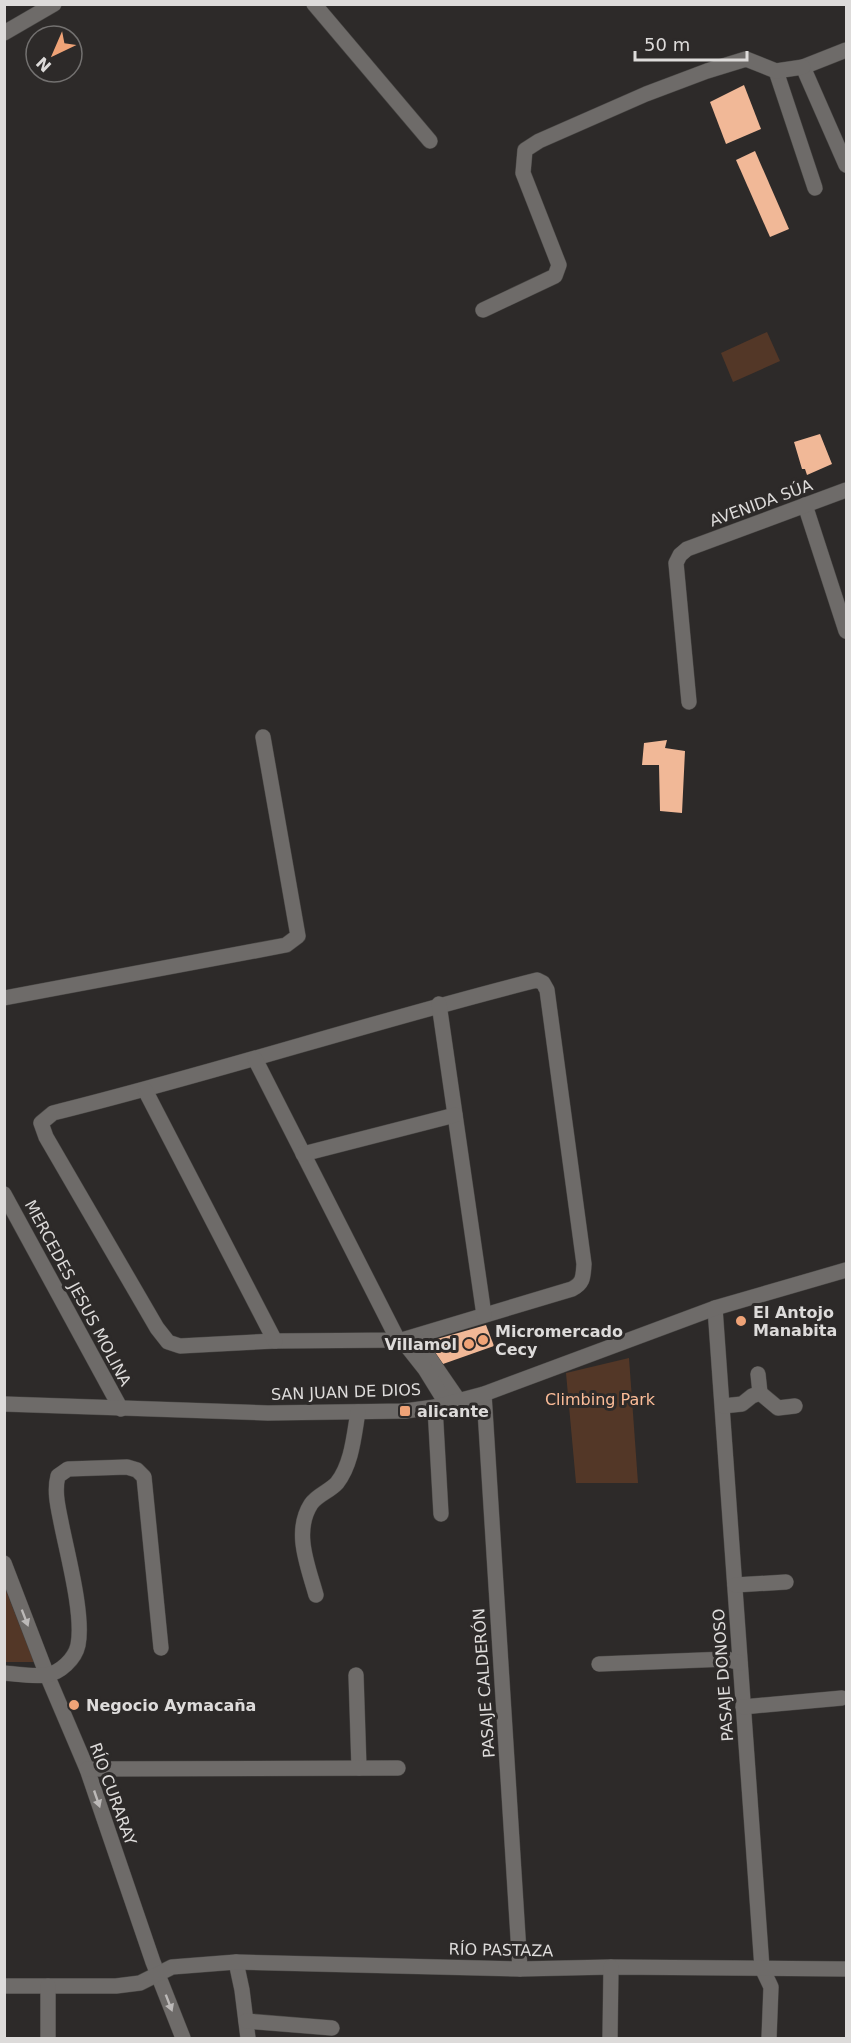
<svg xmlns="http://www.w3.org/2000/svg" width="851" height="2043" font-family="'DejaVu Sans',sans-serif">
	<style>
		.green { fill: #533727 }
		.building { fill: #f1b897 }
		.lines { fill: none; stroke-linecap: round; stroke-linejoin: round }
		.minor-casing { stroke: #494745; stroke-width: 16 }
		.minor { stroke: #6e6b69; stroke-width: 15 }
		.oneway { fill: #bcb9b8 }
		.poi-dot { fill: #efa377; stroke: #2d2a29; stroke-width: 2 }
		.labels { text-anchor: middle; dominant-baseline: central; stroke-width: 6; stroke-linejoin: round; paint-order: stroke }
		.street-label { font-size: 16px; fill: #dddbda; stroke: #2d2a29 }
		.poi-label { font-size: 16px; font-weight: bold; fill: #dddbda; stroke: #2d2a29; text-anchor: start }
		.park-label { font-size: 16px; fill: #fbbc98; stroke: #2d2a29 }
	</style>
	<rect width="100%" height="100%" fill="#2d2a29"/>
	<g class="green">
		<path d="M 767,332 L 780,361 L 733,382 L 721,353 Z"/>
		<path d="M 629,1358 L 638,1483 L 576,1483 L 566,1373 Z"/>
		<path d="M 5,1588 L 34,1662 L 5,1662 Z"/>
	</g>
	<g class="building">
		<path d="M 744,85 L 761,129 L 726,144 L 710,102 Z"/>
		<path d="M 755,151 L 789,229 L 770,237 L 736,160 Z"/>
		<path d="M 820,434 L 832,464 L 807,475 L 805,469 L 802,469 L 794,442 Z"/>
		<path d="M 667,740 L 665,748 L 685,751 L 682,813 L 660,811 L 659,765 L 642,765 L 644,743 Z"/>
		<path d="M 486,1325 L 494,1346 L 443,1364 L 429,1349 L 430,1341 Z"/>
	</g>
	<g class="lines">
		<defs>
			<g id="minor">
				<path d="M 314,4 L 430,141"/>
				<path d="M 4,33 L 54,4"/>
				<path d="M 846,50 L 803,67 L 846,165"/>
				<path d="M 776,71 L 815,188"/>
				<path d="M 483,310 L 555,276 L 559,265 L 523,173 L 525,150 L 539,141 L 646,94 L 707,71 L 746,59 L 776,71 L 803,67"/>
				<path d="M 805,505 L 846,631"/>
				<path d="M 689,702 L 676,563 L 680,555 L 687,549 L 846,490"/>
				<path d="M 537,980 L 543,983 L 547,990 L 584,1264 C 583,1276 584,1283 572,1289 L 402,1340 L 275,1341 L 180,1346 L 168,1342 L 157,1328 L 46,1137 L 41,1123 L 53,1113 C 215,1073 374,1021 537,980 Z"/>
				<path d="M 4,998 L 286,945 L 298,936 L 263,737"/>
				<path d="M 439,1004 L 484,1315"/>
				<path d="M 255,1059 L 398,1340"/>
				<path d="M 145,1090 L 275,1341"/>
				<path d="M 303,1154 L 455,1115"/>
				<path d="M 4,1194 L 121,1409"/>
				<path d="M 715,1308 L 762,1968 L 771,1987 L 769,2038"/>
				<path d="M 415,1337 L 459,1401"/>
				<path d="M 402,1340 L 425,1369 L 446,1403"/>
				<path d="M 758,1374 L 760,1393"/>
				<path d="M 484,1394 L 520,1969"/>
				<path d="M 4,1404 L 268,1413 L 405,1411 L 435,1407 L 484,1394 L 715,1308 L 846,1270"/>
				<path d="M 723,1406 L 742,1404 L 752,1396 L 760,1393 L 778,1408 L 795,1406"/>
				<path d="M 435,1407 L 441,1514"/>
				<path d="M 4,1563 L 47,1675 L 87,1769 L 153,1962 L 183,2038"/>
				<path d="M 735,1585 L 786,1582"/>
				<path d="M 316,1595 C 308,1566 293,1532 311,1504 C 317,1495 330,1491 337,1483 C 352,1464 354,1435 358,1412"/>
				<path d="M 599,1664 L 727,1659 L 740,1663"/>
				<path d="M 4,1673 C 18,1674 33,1677 46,1675 C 60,1673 75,1659 78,1645 C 84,1615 67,1553 61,1522 C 58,1507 54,1491 58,1476 L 68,1469 L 127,1467 L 137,1470 L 144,1477 L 161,1648"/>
				<path d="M 356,1675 L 359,1768"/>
				<path d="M 743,1707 L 842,1698"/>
				<path d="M 87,1769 L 398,1768"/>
				<path d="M 236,1962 L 242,1990 L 248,2038"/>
				<path d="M 4,1986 L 116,1986 L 140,1983 L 172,1967 L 236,1962 L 520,1969 L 611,1967 L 846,1969"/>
				<path d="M 48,1986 L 48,2038"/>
				<path d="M 246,2021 L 332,2028"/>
				<path d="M 610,2038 L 611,1967"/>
			</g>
		</defs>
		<use href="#minor" class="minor-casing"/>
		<use href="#minor" class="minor"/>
	</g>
	<defs><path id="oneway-solid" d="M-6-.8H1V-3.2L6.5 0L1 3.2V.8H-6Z" transform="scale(1.5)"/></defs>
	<g class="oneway">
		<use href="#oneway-solid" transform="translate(25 1618) rotate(69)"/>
		<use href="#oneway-solid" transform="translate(97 1799) rotate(71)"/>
		<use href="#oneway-solid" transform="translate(169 2003) rotate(69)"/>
	</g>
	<g class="poi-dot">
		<circle cx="741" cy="1321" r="6"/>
		<circle cx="483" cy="1340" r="6"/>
		<circle cx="469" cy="1344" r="6"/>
		<rect x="399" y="1405" width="12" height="12" rx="3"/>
		<circle cx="74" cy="1705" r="6"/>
	</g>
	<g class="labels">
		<g class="street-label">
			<text transform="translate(761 503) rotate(-20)">AVENIDA SÚA</text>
			<text transform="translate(78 1293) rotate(62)">MERCEDES JESUS MOLINA</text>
			<text transform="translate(346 1392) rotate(-2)">SAN JUAN DE DIOS</text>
			<text transform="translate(723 1675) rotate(-94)">PASAJE DONOSO</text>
			<text transform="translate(484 1683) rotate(-94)">PASAJE CALDERÓN</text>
			<text transform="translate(113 1794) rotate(70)">RÍO CURARAY</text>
			<text transform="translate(501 1950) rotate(1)">RÍO PASTAZA</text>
		</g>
		<g class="poi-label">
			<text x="753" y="1312">El Antojo<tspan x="753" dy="18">Manabita</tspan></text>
			<text x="495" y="1331">Micromercado<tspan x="495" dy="18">Cecy</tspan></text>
			<text x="457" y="1344" text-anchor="end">Villamol</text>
			<text x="417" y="1411">alicante</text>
			<text x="86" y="1705">Negocio Aymacaña</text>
		</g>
		<g class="park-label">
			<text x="600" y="1399">Climbing Park</text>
		</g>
	</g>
	<rect width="851" height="2043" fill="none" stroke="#dddbda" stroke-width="12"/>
	<g transform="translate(54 54) rotate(224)"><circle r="28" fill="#2d2a29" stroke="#737170" stroke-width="1.5"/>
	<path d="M0-4.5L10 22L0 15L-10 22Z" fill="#efa377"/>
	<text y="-9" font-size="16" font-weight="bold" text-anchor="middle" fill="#dddbda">N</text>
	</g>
	<path d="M635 51v9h112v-9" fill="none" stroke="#dddbda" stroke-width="3"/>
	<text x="644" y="51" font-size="18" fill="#dddbda" stroke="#2d2a29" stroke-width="4.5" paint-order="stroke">50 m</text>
</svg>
